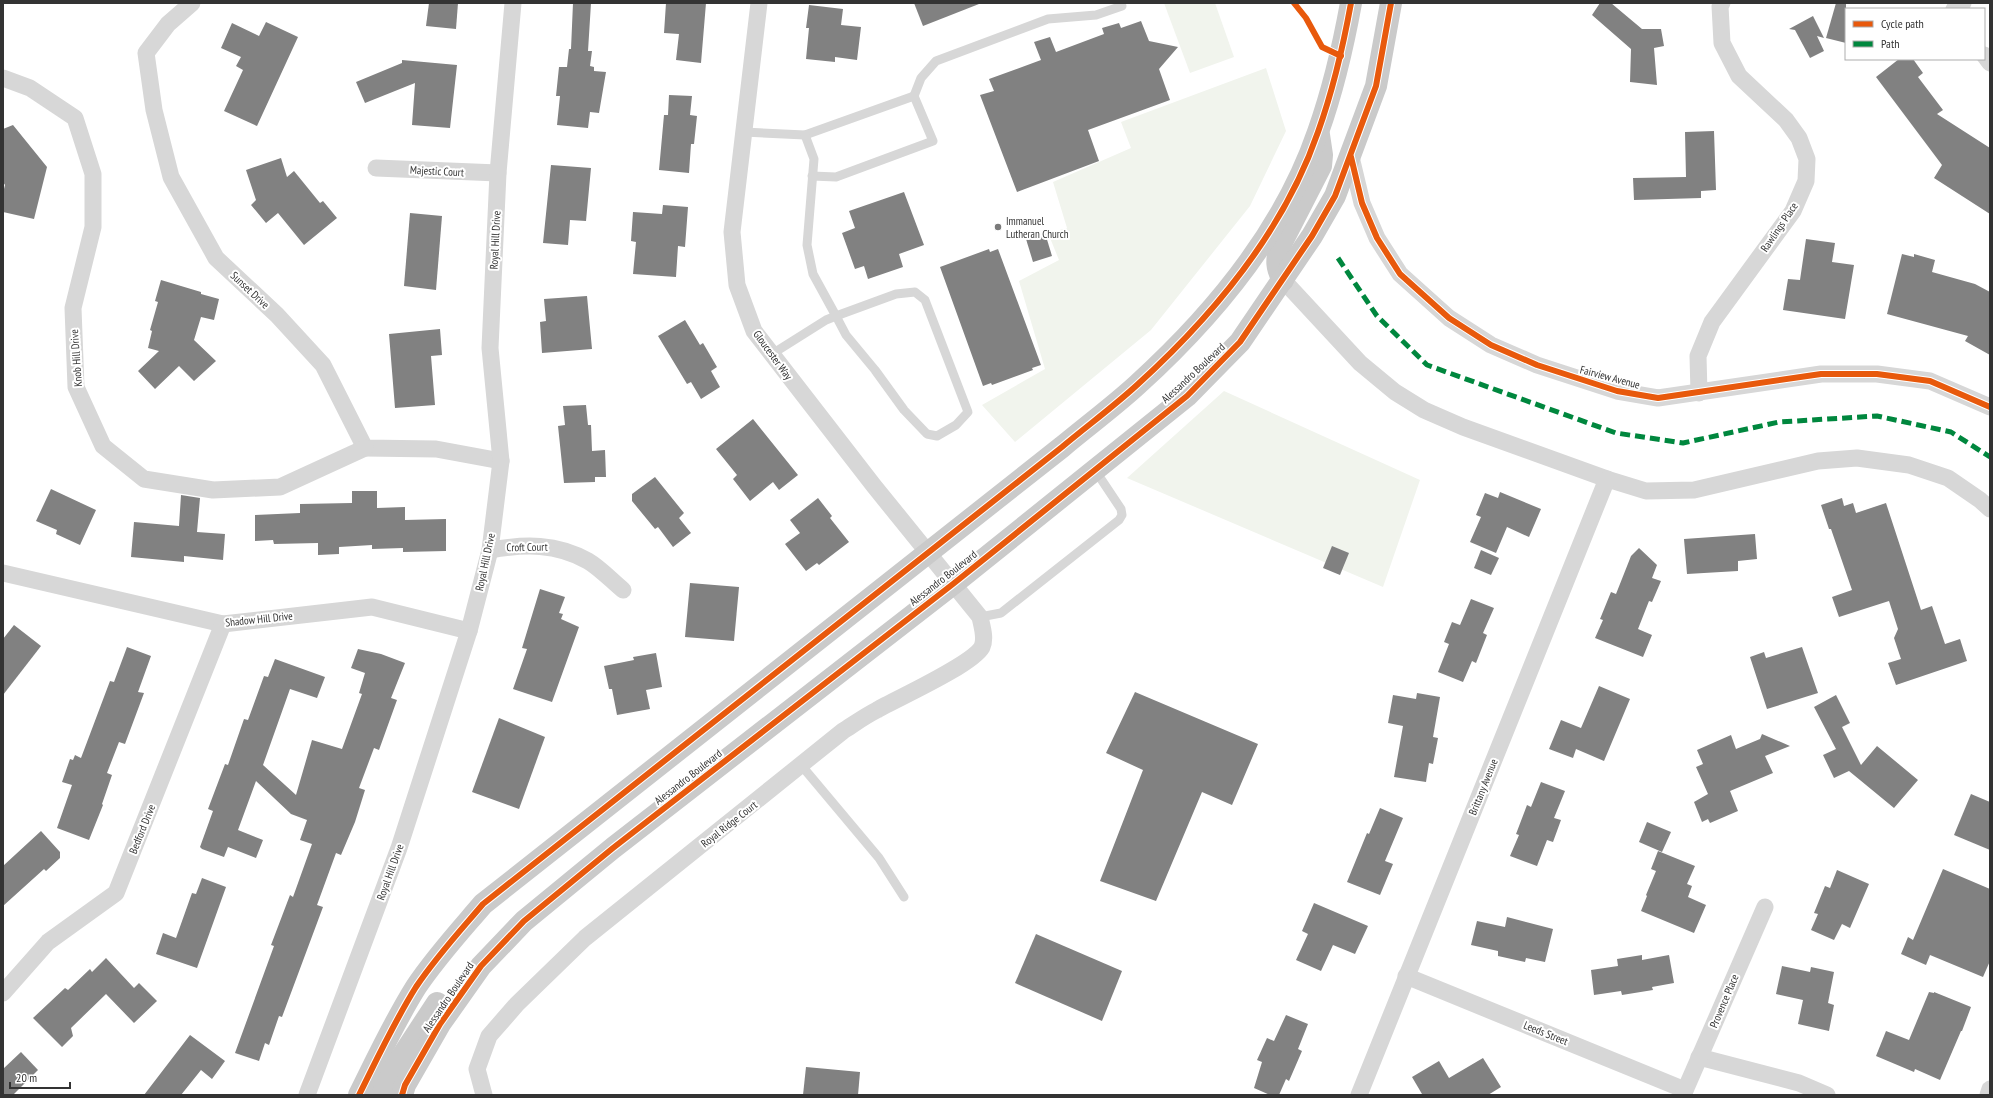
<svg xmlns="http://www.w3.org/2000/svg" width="1993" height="1098" font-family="'PT Sans Narrow',sans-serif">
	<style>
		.green { fill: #f1f4ed }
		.building { fill: #818181 }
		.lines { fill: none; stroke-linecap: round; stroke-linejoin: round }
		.service { stroke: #d7d7d7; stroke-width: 9 }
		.minor { stroke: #d7d7d7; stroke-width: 17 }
		.primary { stroke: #cacaca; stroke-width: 22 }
		.quiet { stroke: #00873e; stroke-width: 5; stroke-dasharray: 10 5; stroke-linecap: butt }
		.cycleway-casing { stroke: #fff; stroke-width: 8 }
		.cycleway { stroke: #e8590c; stroke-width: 6 }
		.poi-dot { fill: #7a7a7a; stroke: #fff; stroke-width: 1.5 }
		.labels { text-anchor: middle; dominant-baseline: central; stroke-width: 4; stroke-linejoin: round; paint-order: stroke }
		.street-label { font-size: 11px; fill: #333; stroke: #fff }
		.poi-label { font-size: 11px; fill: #333; stroke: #fff; text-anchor: start }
	</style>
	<rect width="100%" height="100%" fill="#fff"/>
	<g class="green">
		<path d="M 1164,3 L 1215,3 L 1234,57 L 1190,73 Z"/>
		<path d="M 1266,68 L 1286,131 L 1250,206 L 1151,330 L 1015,442 L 982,405 L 1045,369 L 1019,281 L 1059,260 L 1048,233 L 1067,228 L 1053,182 L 1131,148 L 1121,122 Z"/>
		<path d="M 1224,391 L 1420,480 L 1383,587 L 1127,478 Z"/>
	</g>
	<g class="building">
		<path d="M 429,3 L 458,3 L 456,29 L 426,26 Z"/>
		<path d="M 573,3 L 591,3 L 588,51 L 592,51 L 590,66 L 594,67 L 594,71 L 606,72 L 599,113 L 590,112 L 588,128 L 557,125 L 560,96 L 556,96 L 559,67 L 567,67 L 569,49 L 571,49 Z"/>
		<path d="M 666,3 L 706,3 L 701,63 L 676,60 L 679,34 L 664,33 Z"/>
		<path d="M 914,3 L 979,3 L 979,4 L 923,26 Z"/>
		<path d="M 1600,3 L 1611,3 L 1642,29 L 1661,29 L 1664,46 L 1654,48 L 1657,85 L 1630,82 L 1631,49 L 1592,15 Z"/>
		<path d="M 1836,3 L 1846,3 L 1846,43 L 1826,38 Z"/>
		<path d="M 809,5 L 843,9 L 841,25 L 861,27 L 857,60 L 835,57 L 835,62 L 806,59 L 809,28 L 806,28 Z"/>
		<path d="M 1813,16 L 1824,38 L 1817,36 L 1824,51 L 1810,58 L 1795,30 L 1789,29 Z"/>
		<path d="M 1141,21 L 1149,41 L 1178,47 L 1159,69 L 1170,100 L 1088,130 L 1099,161 L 1017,192 L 980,95 L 994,91 L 989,79 L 1041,60 L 1034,42 L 1050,37 L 1056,52 L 1104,34 L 1102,28 L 1119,23 L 1121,28 Z"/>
		<path d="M 266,22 L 298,37 L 257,126 L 224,111 L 243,70 L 236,66 L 241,57 L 221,48 L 232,23 L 259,36 Z"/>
		<path d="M 1899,59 L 1913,59 L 1923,73 L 1918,77 L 1943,110 L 1937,114 L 1990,148 L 1990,214 L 1934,178 L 1942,165 L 1876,77 Z"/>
		<path d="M 402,60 L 457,65 L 450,128 L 412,125 L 415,83 L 365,103 L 356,82 L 402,63 Z"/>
		<path d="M 669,95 L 692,96 L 690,115 L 697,116 L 694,144 L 691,144 L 689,173 L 659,170 L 664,115 L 668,115 Z"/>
		<path d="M 13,125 L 47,167 L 34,219 L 3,212 L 3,193 L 5,185 L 3,182 L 3,129 Z"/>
		<path d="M 1714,131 L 1716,190 L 1701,191 L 1701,198 L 1634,200 L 1633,178 L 1686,177 L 1685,132 Z"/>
		<path d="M 281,158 L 287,177 L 294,171 L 320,203 L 323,201 L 337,218 L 304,245 L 278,213 L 266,223 L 251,205 L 256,200 L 246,170 Z"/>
		<path d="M 551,165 L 591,168 L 586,221 L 570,220 L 568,245 L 543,243 Z"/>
		<path d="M 904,192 L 924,245 L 899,254 L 903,267 L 868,279 L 864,266 L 855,269 L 842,233 L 855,228 L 849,211 Z"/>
		<path d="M 663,205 L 688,207 L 685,247 L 678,246 L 676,277 L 633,274 L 636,242 L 631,241 L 633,212 L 662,214 Z"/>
		<path d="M 410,213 L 442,216 L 436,290 L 404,286 Z"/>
		<path d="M 1045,233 L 1052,256 L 1033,262 L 1026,239 Z"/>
		<path d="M 1806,239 L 1835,243 L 1832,262 L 1854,265 L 1845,319 L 1783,310 L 1788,279 L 1800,280 Z"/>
		<path d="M 989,249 L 990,252 L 998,249 L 1041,365 L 1032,368 L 1033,370 L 992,385 L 991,383 L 983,386 L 940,267 Z"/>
		<path d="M 1902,254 L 1914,257 L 1914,254 L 1935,260 L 1932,272 L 1975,284 L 1990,292 L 1990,355 L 1965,341 L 1968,336 L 1887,314 Z"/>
		<path d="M 161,280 L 201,292 L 201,294 L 219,299 L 214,320 L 201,317 L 194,340 L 216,361 L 194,381 L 179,366 L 155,389 L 138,371 L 159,351 L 148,348 L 152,331 L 150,330 L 158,302 L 155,301 Z"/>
		<path d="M 587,296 L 592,349 L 542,353 L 540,322 L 546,321 L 544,299 Z"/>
		<path d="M 685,320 L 700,345 L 703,343 L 717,367 L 711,371 L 720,387 L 701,399 L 691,382 L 687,384 L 658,336 Z"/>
		<path d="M 440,329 L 442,355 L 431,356 L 435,405 L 395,408 L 389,334 Z"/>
		<path d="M 586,405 L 588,425 L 591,425 L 592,451 L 605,450 L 606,477 L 595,477 L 595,482 L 564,483 L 558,426 L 565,425 L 563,406 Z"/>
		<path d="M 753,419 L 798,475 L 779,490 L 773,482 L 750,501 L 733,479 L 737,475 L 716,449 Z"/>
		<path d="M 655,477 L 684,513 L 679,518 L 691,533 L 673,547 L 658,527 L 655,529 L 632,501 L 632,494 Z"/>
		<path d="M 51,489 L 96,510 L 80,545 L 56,534 L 57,530 L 36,521 Z"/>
		<path d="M 352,491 L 377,491 L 377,508 L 405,507 L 405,520 L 446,519 L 446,551 L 403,552 L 403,548 L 372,549 L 372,545 L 339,547 L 339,554 L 318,555 L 318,543 L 274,544 L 273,540 L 255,541 L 255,515 L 300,513 L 300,504 L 352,503 Z"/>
		<path d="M 1500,492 L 1541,509 L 1529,537 L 1507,527 L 1496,553 L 1470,542 L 1481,517 L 1476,515 L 1485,493 L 1498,498 Z"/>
		<path d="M 181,495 L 200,498 L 197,532 L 225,534 L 223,560 L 184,556 L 184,562 L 131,557 L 134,522 L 179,526 Z"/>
		<path d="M 818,498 L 832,516 L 830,518 L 849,542 L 819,565 L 817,563 L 806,571 L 785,544 L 800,533 L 790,520 Z"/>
		<path d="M 1842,498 L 1844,506 L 1853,503 L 1856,513 L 1886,503 L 1921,610 L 1932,606 L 1945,644 L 1960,639 L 1967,661 L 1896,685 L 1888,663 L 1901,659 L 1894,638 L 1898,629 L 1889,601 L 1839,617 L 1832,597 L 1852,590 L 1831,529 L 1829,529 L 1821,505 Z"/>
		<path d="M 1755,534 L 1757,559 L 1738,561 L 1738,571 L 1687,574 L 1684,539 Z"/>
		<path d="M 1332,546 L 1349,553 L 1340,575 L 1323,568 Z"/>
		<path d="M 1639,548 L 1657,565 L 1652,578 L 1661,581 L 1652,602 L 1649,601 L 1638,629 L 1652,635 L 1643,657 L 1595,638 L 1603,620 L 1600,619 L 1611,592 L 1616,594 L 1631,556 Z"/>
		<path d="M 1481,550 L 1499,558 L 1491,575 L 1474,568 Z"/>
		<path d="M 690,583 L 739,587 L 734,641 L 685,637 Z"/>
		<path d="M 540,589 L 565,597 L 559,613 L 563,614 L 561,619 L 579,627 L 552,702 L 513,689 L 527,649 L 522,648 Z"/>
		<path d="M 1471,599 L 1494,608 L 1483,633 L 1487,635 L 1476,663 L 1472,661 L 1463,682 L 1438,672 L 1449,644 L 1444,642 L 1452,622 L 1460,625 Z"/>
		<path d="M 14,625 L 41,646 L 3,695 L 3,639 Z"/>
		<path d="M 127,647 L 151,656 L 138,692 L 144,693 L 125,744 L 119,742 L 107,773 L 112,775 L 102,804 L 103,805 L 89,840 L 57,828 L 72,785 L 62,782 L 70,759 L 73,760 L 75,755 L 81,758 L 110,681 L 114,682 Z"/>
		<path d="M 1802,647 L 1818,693 L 1767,709 L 1750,657 L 1764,652 L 1766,658 Z"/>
		<path d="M 358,649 L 381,654 L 405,663 L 391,698 L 397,700 L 379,750 L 374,748 L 359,788 L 365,790 L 355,822 L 341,855 L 336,853 L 317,905 L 323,907 L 282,1017 L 279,1016 L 269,1045 L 265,1043 L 259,1061 L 235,1053 L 274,946 L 271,945 L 290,895 L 293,897 L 312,844 L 300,840 L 307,820 L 291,814 L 256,781 L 238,830 L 263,840 L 256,858 L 228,847 L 224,857 L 202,849 L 200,847 L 213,811 L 208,809 L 225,764 L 228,765 L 244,719 L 248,720 L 264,676 L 268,677 L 275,659 L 325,677 L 317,698 L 290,689 L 263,765 L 296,795 L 312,740 L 342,749 L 362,694 L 359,693 L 365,673 L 351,668 Z"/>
		<path d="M 656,653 L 662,687 L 646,690 L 650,709 L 617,715 L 612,689 L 609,689 L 604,666 L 634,660 L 633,657 Z"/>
		<path d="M 1599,686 L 1630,699 L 1604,761 L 1576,749 L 1573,758 L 1549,749 L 1561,720 L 1581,728 Z"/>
		<path d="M 1135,692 L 1258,744 L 1232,805 L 1202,792 L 1156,901 L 1100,881 L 1143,770 L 1106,753 Z"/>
		<path d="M 1417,693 L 1440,697 L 1433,737 L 1438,738 L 1433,764 L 1429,763 L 1426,782 L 1394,777 L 1403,726 L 1388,723 L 1393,695 L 1416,699 Z"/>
		<path d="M 1836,695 L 1850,723 L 1842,727 L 1861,765 L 1877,746 L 1918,780 L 1894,808 L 1849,771 L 1834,778 L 1823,755 L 1836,749 L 1814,707 Z"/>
		<path d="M 499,718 L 545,737 L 519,809 L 472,792 Z"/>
		<path d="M 1762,734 L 1790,746 L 1765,756 L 1773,773 L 1730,791 L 1738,811 L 1710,823 L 1708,819 L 1702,822 L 1694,802 L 1708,794 L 1696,767 L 1703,764 L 1697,750 L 1731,735 L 1736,749 L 1760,739 Z"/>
		<path d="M 1541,782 L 1565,791 L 1554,818 L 1561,820 L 1553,842 L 1547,840 L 1537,866 L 1510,856 L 1519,835 L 1516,834 L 1527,805 L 1531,807 Z"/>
		<path d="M 1971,794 L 1990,802 L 1990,850 L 1954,835 Z"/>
		<path d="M 1380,808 L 1403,818 L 1385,861 L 1393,864 L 1380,895 L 1347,882 L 1367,833 L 1369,834 Z"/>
		<path d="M 1647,822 L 1671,832 L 1662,852 L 1639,842 Z"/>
		<path d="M 41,831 L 60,852 L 60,858 L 46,871 L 44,869 L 3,906 L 3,866 Z"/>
		<path d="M 1658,851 L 1695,866 L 1687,884 L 1692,886 L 1688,897 L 1706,905 L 1694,933 L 1641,911 L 1647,896 L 1646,895 L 1656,871 L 1651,869 Z"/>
		<path d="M 1943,869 L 1990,889 L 1990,961 L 1983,977 L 1930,955 L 1926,965 L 1901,954 L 1908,937 L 1913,940 Z"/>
		<path d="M 1837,870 L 1869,884 L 1850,928 L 1842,924 L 1834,940 L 1811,930 L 1818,914 L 1814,913 L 1825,886 L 1830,888 Z"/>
		<path d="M 202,878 L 226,887 L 197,968 L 156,954 L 163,933 L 176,938 L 192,893 L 196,894 Z"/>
		<path d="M 1314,903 L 1368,926 L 1355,954 L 1333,945 L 1321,971 L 1296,960 L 1308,934 L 1302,931 Z"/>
		<path d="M 1507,917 L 1553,929 L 1545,962 L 1526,958 L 1525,962 L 1498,956 L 1498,951 L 1471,945 L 1477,921 L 1505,927 Z"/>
		<path d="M 1036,934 L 1122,971 L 1102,1021 L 1015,983 Z"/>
		<path d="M 1642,955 L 1642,960 L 1669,955 L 1674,983 L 1652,987 L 1653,990 L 1622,995 L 1621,991 L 1594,995 L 1591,970 L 1618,966 L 1617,959 Z"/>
		<path d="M 106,958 L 134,988 L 139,983 L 157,1001 L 134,1023 L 106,994 L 71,1028 L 73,1036 L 62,1047 L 33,1018 L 65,988 L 68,990 L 90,969 L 92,972 Z"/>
		<path d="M 1782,966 L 1810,972 L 1811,967 L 1834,972 L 1828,1003 L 1834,1005 L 1829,1031 L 1798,1024 L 1803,1000 L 1776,994 Z"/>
		<path d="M 1929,992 L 1934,993 L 1934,992 L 1971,1007 L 1962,1031 L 1961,1031 L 1940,1080 L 1915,1069 L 1914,1072 L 1876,1056 L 1886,1031 L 1909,1040 Z"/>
		<path d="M 1286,1015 L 1308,1024 L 1298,1049 L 1302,1051 L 1289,1081 L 1286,1079 L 1279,1095 L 1270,1095 L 1254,1088 L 1262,1062 L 1257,1060 L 1267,1038 L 1274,1041 Z"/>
		<path d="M 190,1035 L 225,1061 L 212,1079 L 201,1070 L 181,1095 L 144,1095 Z"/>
		<path d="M 21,1052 L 38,1070 L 13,1095 L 3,1095 L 3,1069 Z"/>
		<path d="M 1483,1058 L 1501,1087 L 1488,1095 L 1420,1095 L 1422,1094 L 1412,1077 L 1439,1061 L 1449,1078 Z"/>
		<path d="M 806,1067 L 860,1072 L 858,1095 L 803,1095 Z"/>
	</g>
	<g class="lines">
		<g class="service">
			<path d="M 744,132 L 805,135 L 914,96"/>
			<path d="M 812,176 L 836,177 L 933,141 L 914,96 L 921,78 L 936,61 L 1048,19 L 1096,15 L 1122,6"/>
			<path d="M 915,292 L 925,300 L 968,412 L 956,425 L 937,436 L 927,434 L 904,410 L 875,370 L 846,335 L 836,316 L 896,294 Z"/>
			<path d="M 772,354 L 826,320 L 836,316 L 813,274 L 807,245 L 814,159 L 805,135"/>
			<path d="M 980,617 L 1001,613 L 1119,520 L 1122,515 L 1121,509 L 1095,470"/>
			<path d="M 801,765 L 879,858 L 904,897"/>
		</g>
		<g class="minor">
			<path d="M 192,3 L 168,24 L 146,53 L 154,110 L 171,177 L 216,258 L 277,315 L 323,365 L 365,448 L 436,449 L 501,461"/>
			<path d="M 1954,9 L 1963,3"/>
			<path d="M 1984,55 L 1990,63"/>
			<path d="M 3,78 L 30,88 L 75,118 L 93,174 L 93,227 L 73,308 L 76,387 L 103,446 L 144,479 L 213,490 L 280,487 L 365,448"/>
			<path d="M 1351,157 L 1362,203 L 1377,238 L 1400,274 L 1449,318 L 1491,345 L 1537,365 L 1617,391 L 1658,398 L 1821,374 L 1877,374 L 1930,381 L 1990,407"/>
			<path d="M 376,168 L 498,173"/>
			<path d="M 1283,280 L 1360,363 L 1395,392 L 1424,410 L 1463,427 L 1607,479 L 1646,491 L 1694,490 L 1818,461 L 1857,458 L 1909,465 L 1948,478 L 1980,500 L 1990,509"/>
			<path d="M 1699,393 L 1698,356 L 1712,322 L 1793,211 L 1806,181 L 1807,159 L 1799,138 L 1786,120 L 1739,76 L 1722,43 L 1720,6 L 1722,3"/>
			<path d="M 490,550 C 525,544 556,543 588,561 C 600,568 612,581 623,590"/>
			<path d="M 3,573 L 223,624 L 372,607 L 469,631"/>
			<path d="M 1406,976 L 1685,1090"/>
			<path d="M 3,993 L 48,942 L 116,893 L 223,624"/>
			<path d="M 1699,1057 L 1799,1083 L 1827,1095"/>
			<path d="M 307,1095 L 399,848 L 469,631 L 490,550 L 501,461 L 490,348 L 498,173 L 513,3"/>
			<path d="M 484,1095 L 477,1069 L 489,1036 L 517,1004 L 585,938 L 843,731 C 854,724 865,716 877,710 C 898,698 972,665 982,647 C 986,638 982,627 980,617 L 874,486 L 754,331 L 737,285 L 732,232 L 759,3"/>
			<path d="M 1359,1095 L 1607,479"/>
			<path d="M 1683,1095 L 1765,907"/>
			<path d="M 1988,1095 L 1990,1089"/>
		</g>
		<g class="primary">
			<path d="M 1283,280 C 1276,268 1276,260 1280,246 L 1321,166 L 1322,155 L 1319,135"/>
			<path d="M 359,1095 C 377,1059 394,1022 416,987 C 436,957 460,931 483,904 L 1062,447 C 1087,426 1113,407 1137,385 C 1213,316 1284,231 1318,132 C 1333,90 1343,47 1351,3"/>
			<path d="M 382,1095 L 395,1067 L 437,1003"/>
			<path d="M 402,1095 L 405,1085 L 440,1024 L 481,966 L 524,921 L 613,848 L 953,584 L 1187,396 L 1240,342 L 1312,236 L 1335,196 L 1376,86 L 1391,3"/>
		</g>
		<path class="quiet" d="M 1338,258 L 1377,316 L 1427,365 L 1616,433 L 1683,443 L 1779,422 L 1877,416 L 1951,432 L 1990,457"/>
		<defs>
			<g id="cycleway">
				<path d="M 1294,3 L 1306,18 L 1322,47 L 1341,56"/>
				<path d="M 1351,157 L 1362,203 L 1377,238 L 1400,274 L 1449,318 L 1491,345 L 1537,365 L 1617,391 L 1658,398 L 1821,374 L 1877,374 L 1930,381 L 1990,407"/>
				<path d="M 359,1095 C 377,1059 394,1022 416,987 C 436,957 460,931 483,904 L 1062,447 C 1087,426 1113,407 1137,385 C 1213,316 1284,231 1318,132 C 1333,90 1343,47 1351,3"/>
				<path d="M 402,1095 L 405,1085 L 440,1024 L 481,966 L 524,921 L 613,848 L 953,584 L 1187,396 L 1240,342 L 1312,236 L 1335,196 L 1376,86 L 1391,3"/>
			</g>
		</defs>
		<use href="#cycleway" class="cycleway-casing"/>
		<use href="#cycleway" class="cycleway"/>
	</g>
	<circle class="poi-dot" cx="998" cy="227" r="4"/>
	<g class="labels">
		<g class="street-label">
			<text transform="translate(437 171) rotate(3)">Majestic Court</text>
			<text transform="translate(1779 227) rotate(-56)">Rawlings Place</text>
			<text transform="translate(495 240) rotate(-87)">Royal Hill Drive</text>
			<text transform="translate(250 290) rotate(43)">Sunset Drive</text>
			<text transform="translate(773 355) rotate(54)">Gloucester Way</text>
			<text transform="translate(76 358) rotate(-94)">Knob Hill Drive</text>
			<text transform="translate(1193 373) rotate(-43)">Alessandro Boulevard</text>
			<text transform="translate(1610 377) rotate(15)">Fairview Avenue</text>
			<text transform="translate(527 547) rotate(-1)">Croft Court</text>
			<text transform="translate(485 562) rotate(-78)">Royal Hill Drive</text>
			<text transform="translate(943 578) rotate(-38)">Alessandro Boulevard</text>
			<text transform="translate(259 619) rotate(-6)">Shadow Hill Drive</text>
			<text transform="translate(688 777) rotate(-38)">Alessandro Boulevard</text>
			<text transform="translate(1483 787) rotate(-68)">Brittany Avenue</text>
			<text transform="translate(729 824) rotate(-38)">Royal Ridge Court</text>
			<text transform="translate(142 829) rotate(-68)">Bedford Drive</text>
			<text transform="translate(390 872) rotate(-70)">Royal Hill Drive</text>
			<text transform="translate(448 997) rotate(-56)">Alessandro Boulevard</text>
			<text transform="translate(1724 1001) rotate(-67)">Provence Place</text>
			<text transform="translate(1546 1033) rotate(22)">Leeds Street</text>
		</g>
		<g class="poi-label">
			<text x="1006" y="221">Immanuel<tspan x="1006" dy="13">Lutheran Church</tspan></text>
		</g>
	</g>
	<rect width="1993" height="1098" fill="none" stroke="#333333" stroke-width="8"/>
	<rect x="1845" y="8" width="140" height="52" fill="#ffffff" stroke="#adadad"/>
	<rect x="1853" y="21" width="20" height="6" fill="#e8590c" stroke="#adadad"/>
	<text x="1881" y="28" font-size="12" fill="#333333">Cycle path</text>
	<rect x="1853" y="41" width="20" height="6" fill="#00873e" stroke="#adadad"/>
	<text x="1881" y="48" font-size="12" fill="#333333">Path</text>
	<path d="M10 1082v6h60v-6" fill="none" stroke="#333333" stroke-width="2"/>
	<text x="16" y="1082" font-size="12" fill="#333333" stroke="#ffffff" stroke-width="3" paint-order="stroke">20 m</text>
</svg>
